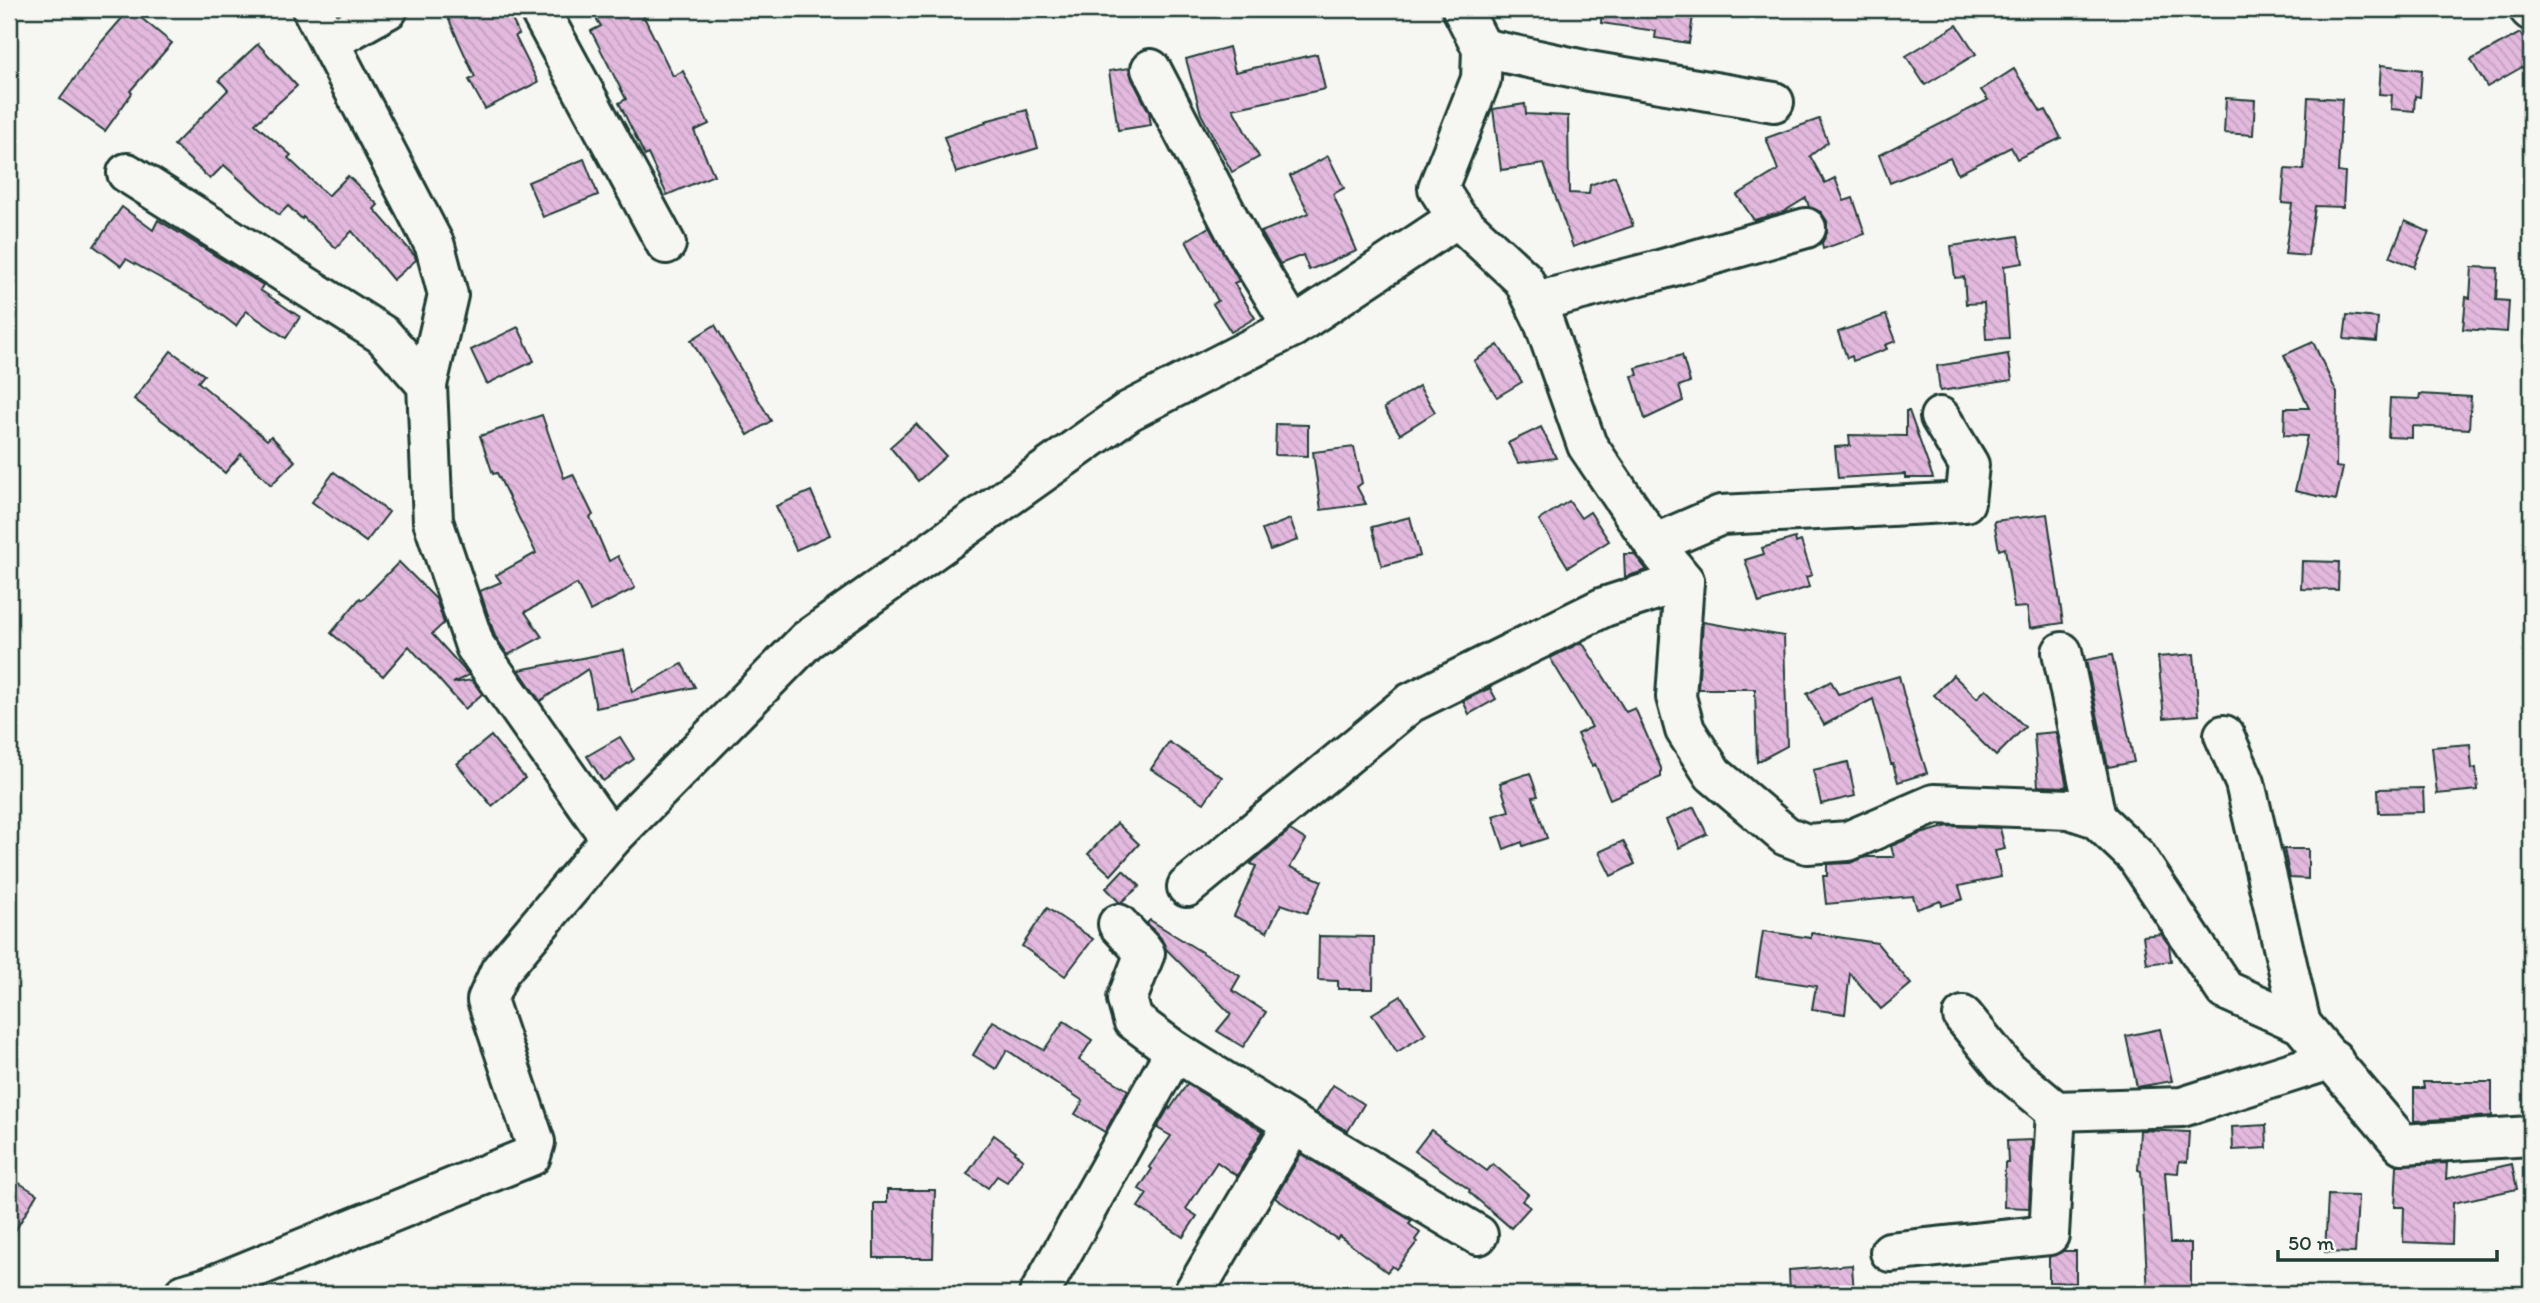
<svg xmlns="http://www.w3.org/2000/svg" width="2540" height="1303" font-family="Itim,sans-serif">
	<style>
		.building { fill: url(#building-back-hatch); stroke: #1f3d34; stroke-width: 2 }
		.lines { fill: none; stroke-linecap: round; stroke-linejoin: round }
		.minor-casing { stroke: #1f3d34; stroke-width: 44 }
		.minor { stroke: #f6f6f2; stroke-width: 38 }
	</style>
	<defs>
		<pattern id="building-back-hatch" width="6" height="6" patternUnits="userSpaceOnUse" patternTransform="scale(1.75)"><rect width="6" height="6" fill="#e3b9de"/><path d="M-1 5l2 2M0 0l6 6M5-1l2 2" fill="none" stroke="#c2a0bf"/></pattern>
	</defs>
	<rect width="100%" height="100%" fill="#f6f6f2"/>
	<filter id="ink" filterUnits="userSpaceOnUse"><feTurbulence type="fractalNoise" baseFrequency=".0143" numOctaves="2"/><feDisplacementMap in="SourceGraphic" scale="14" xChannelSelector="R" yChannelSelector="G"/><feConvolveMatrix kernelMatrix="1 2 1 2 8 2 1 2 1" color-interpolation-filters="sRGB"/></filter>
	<g filter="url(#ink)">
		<g class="building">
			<path d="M 130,9 L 172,43 L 130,91 L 132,93 L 105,131 L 60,99 L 97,47 Z"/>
			<path d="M 444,9 L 507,9 L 519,34 L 515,36 L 538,82 L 485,109 L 469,80 L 475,77 Z"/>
			<path d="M 590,9 L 640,9 L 673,76 L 683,71 L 709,124 L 694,131 L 714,175 L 667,195 L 648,154 L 645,156 L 619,103 L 626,99 L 591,31 L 601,26 Z"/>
			<path d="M 1602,9 L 1669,9 L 1668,13 L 1693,16 L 1689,43 L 1655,38 L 1656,31 L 1601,23 Z"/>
			<path d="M 1957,25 L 1976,54 L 1925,85 L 1906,56 Z"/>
			<path d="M 2520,33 L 2531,52 L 2531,62 L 2487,87 L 2471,60 Z"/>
			<path d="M 258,44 L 297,86 L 255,124 L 291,155 L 288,158 L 328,196 L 348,176 L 378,205 L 374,209 L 415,256 L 416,260 L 393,280 L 352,231 L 336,248 L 303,217 L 302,219 L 288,206 L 279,215 L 224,165 L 210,179 L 174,145 L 228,90 L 219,80 Z"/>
			<path d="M 1229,47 L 1235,72 L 1317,54 L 1325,89 L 1233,109 L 1259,157 L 1232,172 L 1201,114 L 1186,59 Z"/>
			<path d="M 2381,65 L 2422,70 L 2420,97 L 2415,96 L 2414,111 L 2391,109 L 2392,95 L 2379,94 Z"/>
			<path d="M 1129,68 L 1132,79 L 1149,112 L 1151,125 L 1118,130 L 1109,71 Z"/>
			<path d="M 2014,69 L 2041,112 L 2046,110 L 2061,138 L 2017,159 L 2011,147 L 1958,174 L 1950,158 L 1890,183 L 1879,155 L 1988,100 L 1981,90 Z"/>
			<path d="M 2308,97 L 2342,99 L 2338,172 L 2345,173 L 2343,207 L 2315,206 L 2308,256 L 2285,254 L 2292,204 L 2282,203 L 2285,169 L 2304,170 Z"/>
			<path d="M 2226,98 L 2255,100 L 2253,135 L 2224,133 Z"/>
			<path d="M 1525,104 L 1526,114 L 1568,116 L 1569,193 L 1589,194 L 1590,185 L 1615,176 L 1633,226 L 1573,247 L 1544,164 L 1501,170 L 1493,109 Z"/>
			<path d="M 1027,110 L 1038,148 L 956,173 L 944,137 L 986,123 L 985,121 Z"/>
			<path d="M 1819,119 L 1828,142 L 1810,156 L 1825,183 L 1835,178 L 1844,201 L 1853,198 L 1865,234 L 1823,249 L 1822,243 L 1827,233 L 1827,221 L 1821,212 L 1809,207 L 1806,198 L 1783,212 L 1754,220 L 1737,195 L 1778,170 L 1766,138 Z"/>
			<path d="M 1328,156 L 1344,188 L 1333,194 L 1357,251 L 1309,270 L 1303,255 L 1280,264 L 1261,232 L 1309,213 L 1290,176 Z"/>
			<path d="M 584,159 L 598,195 L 543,217 L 528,182 Z"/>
			<path d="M 122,207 L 153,230 L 158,220 L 263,285 L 260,290 L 300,317 L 286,338 L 246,311 L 236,326 L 207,304 L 126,259 L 121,266 L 94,246 Z"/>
			<path d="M 2405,221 L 2429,232 L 2414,267 L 2390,257 Z"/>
			<path d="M 1209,227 L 1239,281 L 1234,283 L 1255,318 L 1231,332 L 1213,304 L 1218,301 L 1186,241 Z"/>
			<path d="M 2018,236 L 2023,263 L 2004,266 L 2009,338 L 1986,339 L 1984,303 L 1966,304 L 1964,277 L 1955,278 L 1951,246 Z"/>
			<path d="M 2472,267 L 2498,268 L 2496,300 L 2509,301 L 2507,332 L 2463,329 L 2466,297 L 2470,298 Z"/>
			<path d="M 1886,315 L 1896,341 L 1885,345 L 1887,349 L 1853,361 L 1852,356 L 1847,358 L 1838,332 Z"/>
			<path d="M 2347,315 L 2378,318 L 2376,342 L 2344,339 Z"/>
			<path d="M 715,325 L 771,421 L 748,435 L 691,340 Z"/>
			<path d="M 518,327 L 534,361 L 487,384 L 471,350 Z"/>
			<path d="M 2313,342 L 2337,393 L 2336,467 L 2343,468 L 2336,500 L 2295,491 L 2307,436 L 2284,435 L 2285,408 L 2309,408 L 2284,355 Z"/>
			<path d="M 1498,345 L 1522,382 L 1497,397 L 1474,361 Z"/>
			<path d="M 171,351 L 204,375 L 198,382 L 267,440 L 271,436 L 295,461 L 271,485 L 241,454 L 225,473 L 185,438 L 134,399 Z"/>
			<path d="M 2008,354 L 2012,380 L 1940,391 L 1937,366 Z"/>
			<path d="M 1682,355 L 1690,382 L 1679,386 L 1683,401 L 1645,419 L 1632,376 L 1638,375 L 1636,368 Z"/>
			<path d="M 1419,386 L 1435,412 L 1400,434 L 1384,408 Z"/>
			<path d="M 2420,394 L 2471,397 L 2469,429 L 2412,426 L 2412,438 L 2388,437 L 2390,398 L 2419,399 Z"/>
			<path d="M 1906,411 L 1909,411 L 1933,478 L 1905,478 L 1905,474 L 1838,478 L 1835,447 L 1850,446 L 1849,435 L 1906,436 Z"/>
			<path d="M 542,415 L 564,478 L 573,474 L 593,515 L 590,517 L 609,561 L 618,556 L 635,588 L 590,611 L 577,584 L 525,612 L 542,637 L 508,655 L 495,636 L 480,591 L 501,582 L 496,575 L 536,553 L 497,473 L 493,474 L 480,436 Z"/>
			<path d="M 916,424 L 946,456 L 918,481 L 890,447 Z"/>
			<path d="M 1276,424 L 1308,425 L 1308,456 L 1275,455 Z"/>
			<path d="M 1541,427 L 1556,458 L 1518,463 L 1508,443 Z"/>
			<path d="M 1354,447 L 1362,483 L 1357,487 L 1366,504 L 1321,510 L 1313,452 Z"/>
			<path d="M 334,472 L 389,512 L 366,542 L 312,502 Z"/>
			<path d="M 811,491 L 830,535 L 796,550 L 776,506 Z"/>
			<path d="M 1569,501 L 1581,518 L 1590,512 L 1609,541 L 1568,567 L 1539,520 Z"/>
			<path d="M 2047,514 L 2063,623 L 2030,628 L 2027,607 L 2014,608 L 2005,548 L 1999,550 L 1994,521 Z"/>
			<path d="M 1410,517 L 1420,556 L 1382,566 L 1372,527 Z"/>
			<path d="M 1290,519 L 1298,540 L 1270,550 L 1262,530 Z"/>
			<path d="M 1795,538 L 1796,543 L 1801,541 L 1812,575 L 1806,577 L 1809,587 L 1759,603 L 1745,560 L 1764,554 L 1762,548 Z"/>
			<path d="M 1624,554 L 1634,554 L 1647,570 L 1625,577 Z"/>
			<path d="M 2302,561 L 2339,562 L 2338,590 L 2301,589 Z"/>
			<path d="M 399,562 L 436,599 L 444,623 L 432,634 L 469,675 L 453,683 L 472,680 L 482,694 L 465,709 L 409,646 L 383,676 L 331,633 L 360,598 L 362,600 Z"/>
			<path d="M 1703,622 L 1784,636 L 1787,746 L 1757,762 L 1755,689 L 1698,689 Z"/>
			<path d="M 1582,642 L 1626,712 L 1635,708 L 1661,768 L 1661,777 L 1610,799 L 1595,764 L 1592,766 L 1577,734 L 1592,727 L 1550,658 Z"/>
			<path d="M 624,650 L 632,692 L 682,664 L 695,687 L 596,708 L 588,669 L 540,701 L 519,670 Z"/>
			<path d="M 2194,654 L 2199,715 L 2164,718 L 2158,657 Z"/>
			<path d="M 2112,655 L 2134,762 L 2108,767 L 2086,660 Z"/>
			<path d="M 1953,675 L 1977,698 L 1986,689 L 2025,727 L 1996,756 L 1934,695 Z"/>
			<path d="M 1899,676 L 1910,719 L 1927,773 L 1898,782 L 1893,764 L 1891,764 L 1873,699 L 1824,725 L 1807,694 L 1831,681 L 1838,694 Z"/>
			<path d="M 1490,688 L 1496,699 L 1469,714 L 1463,701 Z"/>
			<path d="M 2056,732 L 2067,787 L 2038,786 L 2034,734 Z"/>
			<path d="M 491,736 L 525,778 L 492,806 L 457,764 Z"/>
			<path d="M 620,737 L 634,759 L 603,781 L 587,756 Z"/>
			<path d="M 1169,742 L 1222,777 L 1204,803 L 1151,769 Z"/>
			<path d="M 2470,744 L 2472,769 L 2476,768 L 2478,790 L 2437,794 L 2432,747 Z"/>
			<path d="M 1848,762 L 1855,796 L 1821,804 L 1813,770 Z"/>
			<path d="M 1530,773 L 1538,796 L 1533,797 L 1547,838 L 1523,846 L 1522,842 L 1504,849 L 1493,816 L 1509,811 L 1500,783 Z"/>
			<path d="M 2423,788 L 2424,812 L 2379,813 L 2378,789 Z"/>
			<path d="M 1694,807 L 1707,834 L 1679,848 L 1666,820 Z"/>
			<path d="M 1117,823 L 1139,844 L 1111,875 L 1088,854 Z"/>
			<path d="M 1948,826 L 2000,828 L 2005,849 L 1995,851 L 2001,877 L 1959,886 L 1963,899 L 1942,906 L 1941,901 L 1917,909 L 1913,896 L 1826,904 L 1823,876 L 1827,876 L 1827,864 L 1850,863 L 1866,857 L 1894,857 L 1891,846 L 1917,835 Z"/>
			<path d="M 1290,830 L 1306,840 L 1290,867 L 1322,881 L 1307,913 L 1281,904 L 1267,932 L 1234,916 L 1256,866 L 1251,864 L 1253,861 Z"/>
			<path d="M 1623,841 L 1635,864 L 1611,876 L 1599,852 Z"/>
			<path d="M 2284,849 L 2308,849 L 2308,879 L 2290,878 Z"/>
			<path d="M 1123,870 L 1140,886 L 1120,903 L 1106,888 Z"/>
			<path d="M 1047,908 L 1093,939 L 1065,976 L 1022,946 Z"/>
			<path d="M 1150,920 L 1240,976 L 1232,990 L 1266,1012 L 1243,1047 L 1217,1031 L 1231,1014 L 1166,949 L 1161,938 L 1147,923 Z"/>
			<path d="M 1763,931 L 1811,938 L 1811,933 L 1877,943 L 1911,984 L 1881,1009 L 1850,973 L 1845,1014 L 1812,1009 L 1816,986 L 1756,977 Z"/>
			<path d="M 2161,934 L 2169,945 L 2171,961 L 2147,964 L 2143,936 Z"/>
			<path d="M 1319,936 L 1374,937 L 1373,989 L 1338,989 L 1338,981 L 1318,980 Z"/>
			<path d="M 1401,996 L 1426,1034 L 1397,1052 L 1372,1014 Z"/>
			<path d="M 993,1021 L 1044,1050 L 1064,1021 L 1092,1040 L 1079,1060 L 1128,1090 L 1105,1132 L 1075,1114 L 1083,1101 L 1007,1050 L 996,1069 L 973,1055 Z"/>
			<path d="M 2160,1029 L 2172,1081 L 2137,1087 L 2126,1036 Z"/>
			<path d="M 2423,1082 L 2492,1082 L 2492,1116 L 2414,1121 L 2414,1088 L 2424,1088 Z"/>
			<path d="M 1187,1084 L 1263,1131 L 1237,1176 L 1217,1162 L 1186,1209 L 1197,1216 L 1183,1237 L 1138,1207 L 1147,1194 L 1139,1189 L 1152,1169 L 1149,1167 L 1171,1136 L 1157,1128 L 1169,1107 L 1170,1109 Z"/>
			<path d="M 1333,1085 L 1364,1104 L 1348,1131 L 1316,1113 Z"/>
			<path d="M 2266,1125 L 2267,1148 L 2233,1150 L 2232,1127 Z"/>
			<path d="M 1431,1130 L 1487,1171 L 1493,1164 L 1528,1194 L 1522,1201 L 1530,1207 L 1511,1228 L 1469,1192 L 1470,1190 L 1415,1151 Z"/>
			<path d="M 2140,1130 L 2189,1132 L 2187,1162 L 2179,1161 L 2178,1173 L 2165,1172 L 2170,1243 L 2191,1243 L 2191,1294 L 2148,1294 L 2141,1171 L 2138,1170 Z"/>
			<path d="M 994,1135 L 1016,1151 L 1014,1153 L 1023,1159 L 1007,1182 L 997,1176 L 988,1188 L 967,1174 Z"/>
			<path d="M 2032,1140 L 2029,1208 L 2004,1207 L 2005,1163 L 2008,1163 L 2007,1141 Z"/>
			<path d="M 1301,1154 L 1412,1221 L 1409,1224 L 1420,1233 L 1415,1240 L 1417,1242 L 1396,1269 L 1392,1266 L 1387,1272 L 1339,1236 L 1337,1239 L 1275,1198 Z"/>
			<path d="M 2447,1163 L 2446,1179 L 2512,1164 L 2517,1189 L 2453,1203 L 2452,1244 L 2403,1242 L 2404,1207 L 2395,1207 L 2397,1165 Z"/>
			<path d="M 16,1181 L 37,1194 L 9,1241 L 9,1194 Z"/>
			<path d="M 887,1190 L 935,1190 L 933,1258 L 874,1258 L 874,1203 L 887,1203 Z"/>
			<path d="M 2328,1195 L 2358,1196 L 2355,1253 L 2325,1252 Z"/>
			<path d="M 2063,1251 L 2076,1251 L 2076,1283 L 2049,1282 L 2049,1257 Z"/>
			<path d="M 1852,1265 L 1854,1294 L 1790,1294 L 1789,1270 Z"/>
		</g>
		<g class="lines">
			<defs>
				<g id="minor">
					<path d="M 312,9 L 435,246 L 448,295 L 427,385"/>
					<path d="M 539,9 L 666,244"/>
					<path d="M 1462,9 L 1482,48 L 1481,79 L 1438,188 L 1457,218 L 1523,279 L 1543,320 L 1587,445 L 1654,544 L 1684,581 L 1676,697 L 1685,730 L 1713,774 L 1786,836 L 1807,844 L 1848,841 L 1934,804 L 2069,809 L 2096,818 L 2136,856 L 2225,990 L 2301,1024 L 2402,1144 L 2531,1136"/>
					<path d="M 2529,9 L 2531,11"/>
					<path d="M 329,42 L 388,9"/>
					<path d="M 1482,48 L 1589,71 L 1774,102"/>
					<path d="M 1151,69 L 1241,242 L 1293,327"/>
					<path d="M 127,173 L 383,335 L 427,385 L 433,521 L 475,646 L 611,839"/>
					<path d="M 1535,302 L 1656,271 L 1806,228"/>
					<path d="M 1654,544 L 1721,515 L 1965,502 L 1969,465 L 1940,417"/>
					<path d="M 2062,652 L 2096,818"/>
					<path d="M 2224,735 L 2245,783 L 2301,1024"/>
					<path d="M 1187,887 L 1410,703 L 1604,607 L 1684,581"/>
					<path d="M 1118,924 L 1145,953 L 1127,999 L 1133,1020 L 1175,1051"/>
					<path d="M 1963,1016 L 2007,1070 L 2056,1111 L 2182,1107 L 2333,1059"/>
					<path d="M 1293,1124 L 1478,1235"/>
					<path d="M 1890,1252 L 2049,1235 L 2056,1111"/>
					<path d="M 184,1294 L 208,1287 L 531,1156 L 535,1142 L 487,1000 L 500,971 L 611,839 L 807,640 L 1129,411 L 1293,327 L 1457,218"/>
					<path d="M 1039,1294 L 1175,1051 L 1293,1124 L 1193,1294"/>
				</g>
			</defs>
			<use href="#minor" class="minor-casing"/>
			<use href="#minor" class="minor"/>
		</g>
	</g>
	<rect width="2540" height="1303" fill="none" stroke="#f6f6f2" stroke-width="35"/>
	<rect x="18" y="18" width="2505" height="1268" fill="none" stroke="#1f3d34" stroke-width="2.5" filter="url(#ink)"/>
	<path d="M2278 1250v10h219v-10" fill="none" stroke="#1f3d34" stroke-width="3.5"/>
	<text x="2288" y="1250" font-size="21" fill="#1f3d34" stroke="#f6f6f2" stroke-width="5" paint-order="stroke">50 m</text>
</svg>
